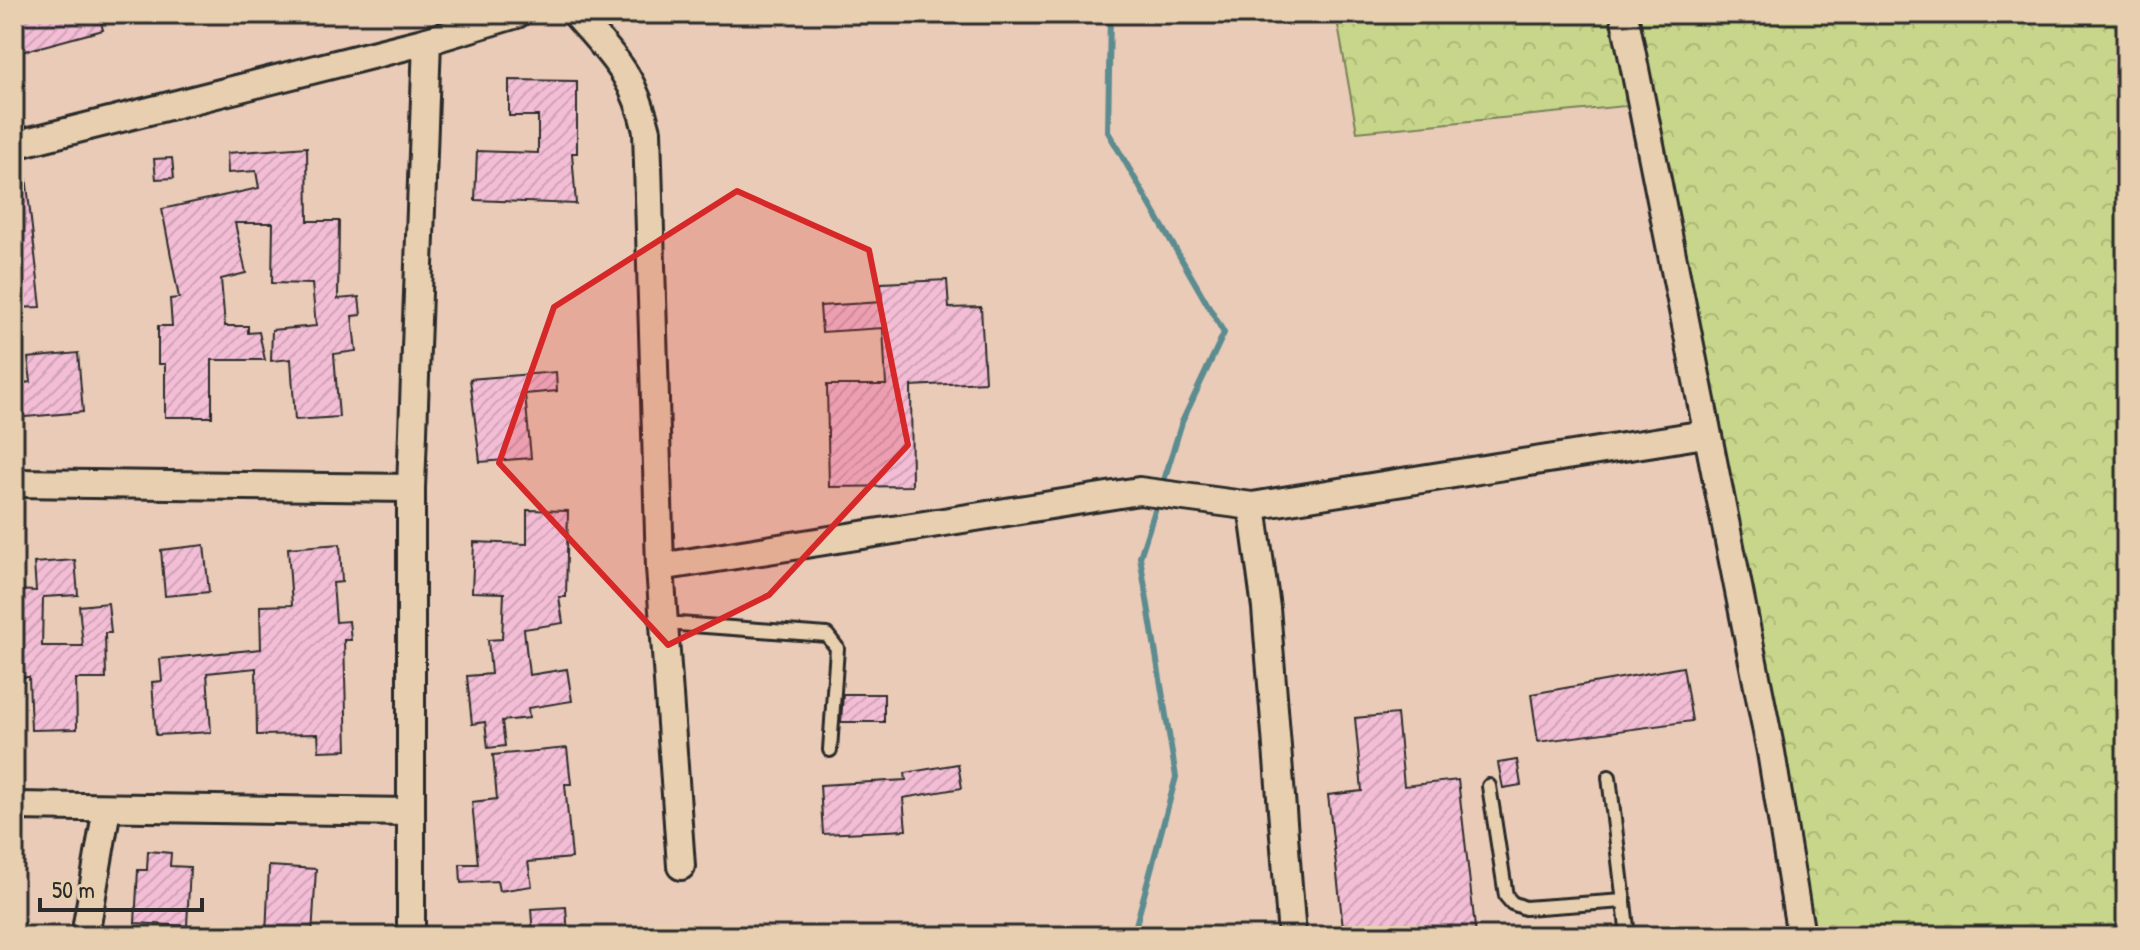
<svg xmlns="http://www.w3.org/2000/svg" width="2140" height="950" font-family="'Patrick Hand',sans-serif">
	<style>
		.forest { fill: url(#forest-crowns); stroke: #79805a; stroke-width: 2 }
		.lines { fill: none; stroke-linecap: round; stroke-linejoin: round }
		.stream { stroke: #5c8c90; stroke-width: 6 }
		.building { fill: url(#building-hatch); stroke: #2b2b2b; stroke-width: 2 }
		.service-casing { stroke: #2b2b2b; stroke-width: 18 }
		.minor-casing { stroke: #2b2b2b; stroke-width: 32 }
		.service { stroke: #e7cfaf; stroke-width: 12 }
		.minor { stroke: #e7cfaf; stroke-width: 26 }
		.marked { fill: #d62828; fill-opacity: 0.2; stroke: #d62828; stroke-width: 6; stroke-linejoin: round }
	</style>
	<defs>
		<pattern id="forest-crowns" width="20" height="18" patternUnits="userSpaceOnUse" patternTransform="scale(2)"><rect width="20" height="18" fill="#c7d68a"/><path d="M2 6a3 3 0 1 1 6 0M12 15a3 3 0 1 1 6 0" fill="none" stroke="#abb877"/></pattern>
		<pattern id="building-hatch" width="6" height="6" patternUnits="userSpaceOnUse" patternTransform="scale(2)"><rect width="6" height="6" fill="#f3bdd5"/><path d="M-1 1l2-2M0 6l6-6M5 7l2-2" fill="none" stroke="#d0a3b7"/></pattern>
	</defs>
	<rect width="100%" height="100%" fill="#e9cbb7"/>
	<filter id="ink" filterUnits="userSpaceOnUse"><feTurbulence type="fractalNoise" baseFrequency=".0125" numOctaves="2"/><feDisplacementMap in="SourceGraphic" scale="16" xChannelSelector="R" yChannelSelector="G"/><feConvolveMatrix kernelMatrix="1 2 1 2 8 2 1 2 1" color-interpolation-filters="sRGB"/></filter>
	<g filter="url(#ink)">
		<path class="forest" d="M 1336,14 L 2126,14 L 2126,936 L 1792,936 L 1645,104 L 1357,132 Z"/>
		<g class="lines">
			<g class="stream">
				<path d="M 1110,14 L 1108,132 L 1224,333 L 1182,422 L 1162,487"/>
				<path d="M 1133,936 L 1176,777 L 1140,557 L 1158,501"/>
			</g>
		</g>
		<g class="building">
			<path d="M 14,14 L 99,14 L 103,30 L 14,54 Z"/>
			<path d="M 509,80 L 577,81 L 577,153 L 572,153 L 576,204 L 475,200 L 477,151 L 538,153 L 538,116 L 509,116 Z"/>
			<path d="M 307,147 L 308,221 L 339,221 L 338,299 L 359,297 L 361,315 L 352,316 L 356,351 L 334,354 L 339,417 L 295,420 L 291,359 L 271,361 L 272,330 L 316,326 L 312,284 L 272,283 L 273,223 L 235,223 L 246,273 L 221,279 L 225,326 L 248,326 L 248,333 L 259,332 L 265,360 L 212,360 L 212,417 L 165,417 L 165,364 L 158,364 L 158,326 L 172,326 L 170,299 L 179,298 L 162,209 L 259,188 L 256,171 L 228,173 L 227,153 Z"/>
			<path d="M 172,158 L 174,178 L 156,179 L 154,159 Z"/>
			<path d="M 26,176 L 41,307 L 14,308 L 14,177 Z"/>
			<path d="M 947,280 L 949,308 L 981,307 L 985,382 L 911,386 L 912,486 L 829,487 L 827,385 L 886,385 L 883,328 L 822,332 L 820,306 L 882,302 L 881,283 Z"/>
			<path d="M 78,353 L 83,412 L 14,418 L 14,384 L 31,382 L 28,358 Z"/>
			<path d="M 556,372 L 557,391 L 525,394 L 531,458 L 480,462 L 470,379 Z"/>
			<path d="M 527,510 L 568,511 L 566,597 L 559,597 L 563,623 L 524,629 L 529,675 L 567,669 L 572,701 L 528,708 L 529,718 L 502,721 L 505,746 L 488,748 L 485,722 L 472,724 L 467,676 L 491,674 L 488,640 L 502,639 L 504,593 L 472,592 L 474,542 L 527,544 Z"/>
			<path d="M 340,544 L 342,582 L 333,583 L 336,622 L 349,621 L 351,640 L 344,640 L 347,750 L 319,751 L 318,734 L 257,735 L 256,668 L 207,673 L 211,732 L 156,735 L 152,682 L 162,681 L 160,659 L 261,649 L 260,606 L 292,605 L 288,548 Z"/>
			<path d="M 204,545 L 209,592 L 165,596 L 161,550 Z"/>
			<path d="M 75,560 L 78,595 L 43,597 L 42,646 L 83,646 L 79,606 L 108,603 L 111,633 L 105,633 L 106,679 L 76,679 L 77,729 L 31,730 L 29,677 L 14,677 L 14,590 L 36,591 L 34,563 Z"/>
			<path d="M 1683,667 L 1692,721 L 1538,742 L 1531,694 Z"/>
			<path d="M 843,694 L 884,694 L 884,722 L 841,722 Z"/>
			<path d="M 1397,714 L 1404,786 L 1458,780 L 1476,936 L 1344,936 L 1328,795 L 1362,791 L 1355,718 Z"/>
			<path d="M 567,748 L 571,784 L 565,784 L 572,858 L 528,862 L 532,886 L 499,891 L 497,881 L 461,883 L 460,864 L 478,864 L 472,802 L 497,799 L 493,755 Z"/>
			<path d="M 1517,760 L 1521,785 L 1503,788 L 1498,763 Z"/>
			<path d="M 958,764 L 962,788 L 903,798 L 906,830 L 823,834 L 820,785 L 906,780 L 905,773 Z"/>
			<path d="M 148,851 L 171,853 L 170,866 L 190,867 L 187,926 L 135,923 L 138,870 L 147,870 Z"/>
			<path d="M 269,866 L 316,869 L 312,936 L 266,936 Z"/>
			<path d="M 566,907 L 568,936 L 533,936 L 531,909 Z"/>
		</g>
		<g class="lines">
			<defs>
				<g id="service">
					<path d="M 665,623 L 827,635 L 837,648 L 830,750"/>
					<path d="M 1609,777 L 1628,936"/>
					<path d="M 1489,786 L 1506,896 L 1512,903 L 1525,908 L 1624,901"/>
				</g>
				<g id="minor">
					<path d="M 576,14 C 614,58 633,73 647,131 L 660,567 L 681,866"/>
					<path d="M 1624,14 L 1771,752 L 1801,936"/>
					<path d="M 14,145 L 427,41 L 517,14"/>
					<path d="M 14,483 L 411,488"/>
					<path d="M 1252,506 L 1705,434"/>
					<path d="M 660,567 L 1139,491 L 1252,506 L 1266,608 L 1292,936"/>
					<path d="M 14,806 L 410,812"/>
					<path d="M 85,936 L 107,808"/>
					<path d="M 411,936 L 411,488 L 427,41"/>
				</g>
			</defs>
			<use href="#service" class="service-casing"/>
			<use href="#minor" class="minor-casing"/>
			<use href="#service" class="service"/>
			<use href="#minor" class="minor"/>
		</g>
	</g>
	<path class="marked" d="M 737,191 L 869,250 L 908,445 L 769,595 L 668,645 L 499,463 L 554,307 Z"/>
	<rect width="2140" height="950" fill="none" stroke="#e7cfaf" stroke-width="48"/>
	<rect x="24" y="24" width="2092" height="902" fill="none" stroke="#2b2b2b" stroke-width="3" filter="url(#ink)"/>
	<path d="M40 898v12h162v-12" fill="none" stroke="#2b2b2b" stroke-width="4"/>
	<text x="52" y="898" font-size="24" fill="#2b2b2b" stroke="#e7cfaf" stroke-width="6" paint-order="stroke">50 m</text>
</svg>
